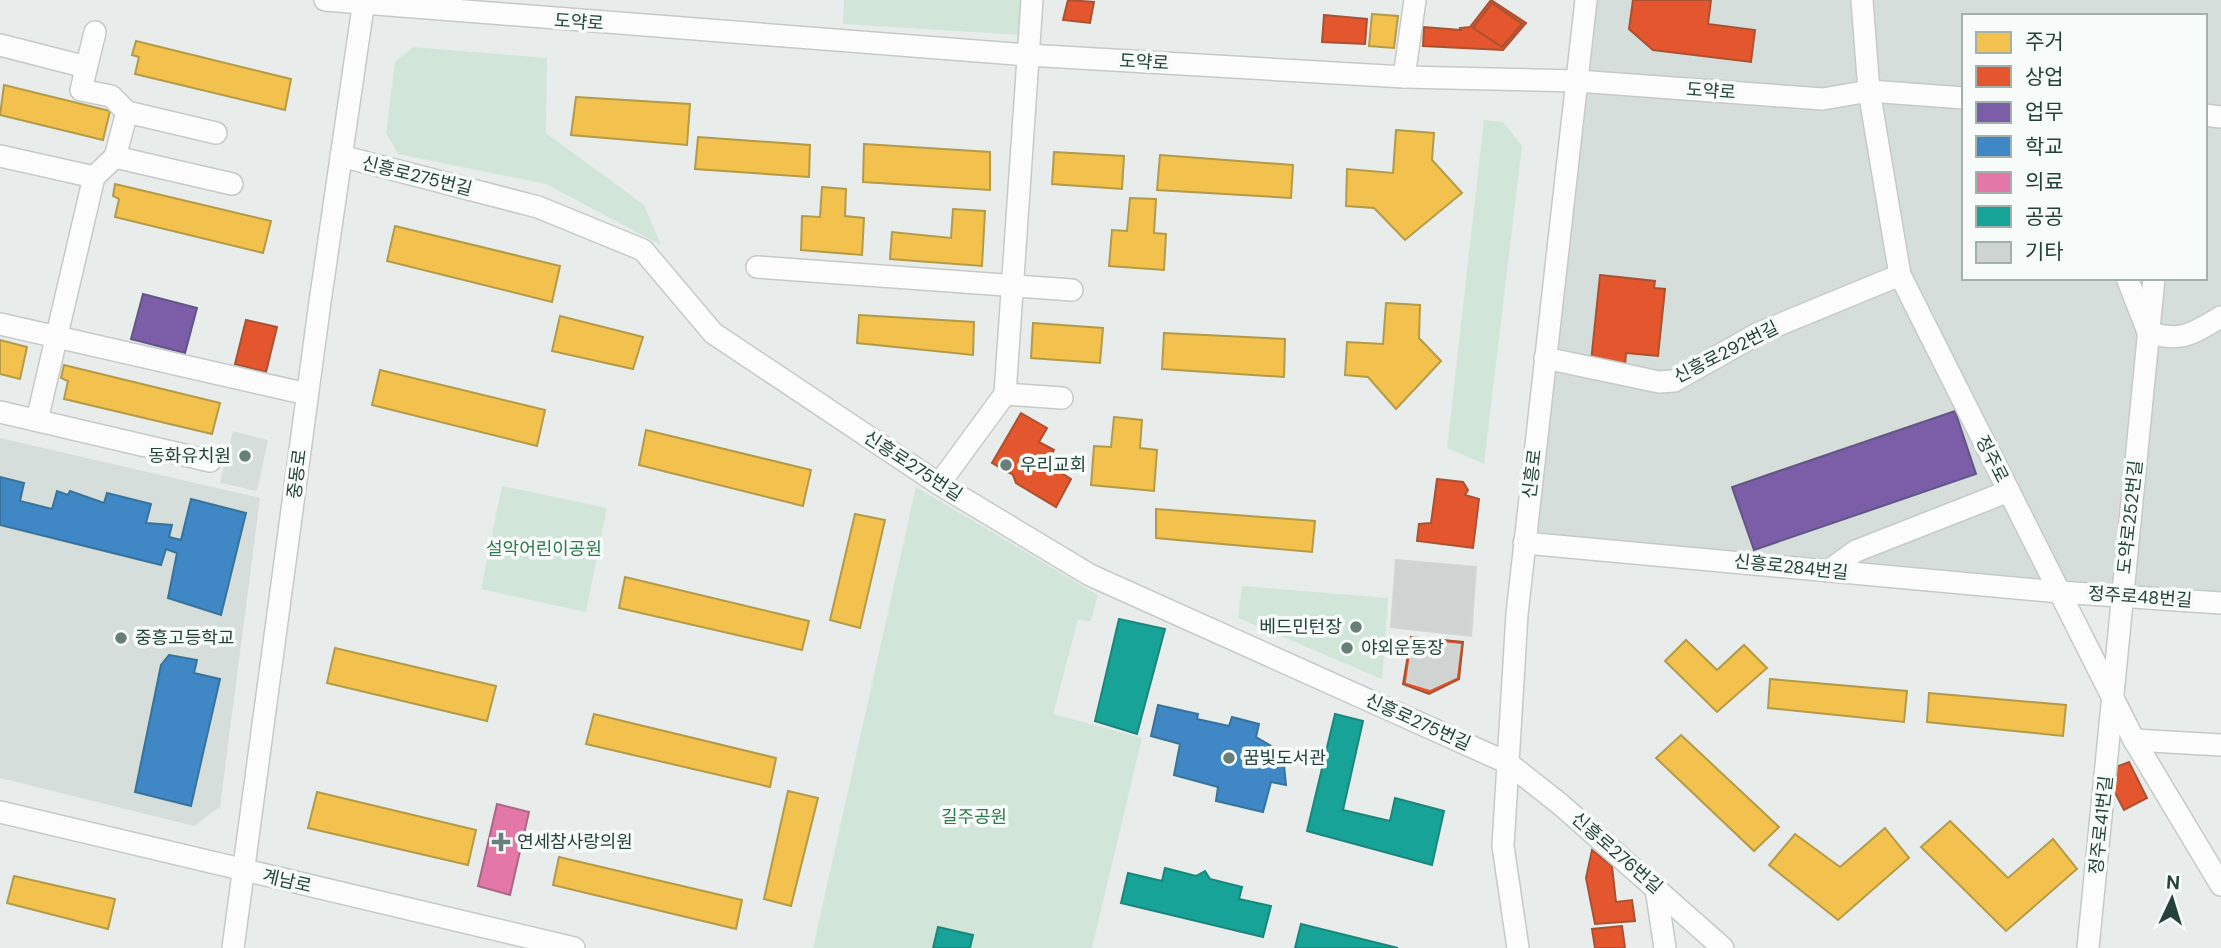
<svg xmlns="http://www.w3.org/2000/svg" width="2221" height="948" font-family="'DM Sans','Noto Sans KR',sans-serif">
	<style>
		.built { fill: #d6dedb; fill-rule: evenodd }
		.green { fill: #d1e6d8 }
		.homes { fill: #f2c14e; stroke: #b49b48; stroke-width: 2 }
		.shops { fill: #e4572e; stroke: #aa5132; stroke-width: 2 }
		.offices { fill: #7b5ea7; stroke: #615686; stroke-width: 2 }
		.schools { fill: #3f88c5; stroke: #37739b; stroke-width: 2 }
		.health { fill: #e377a8; stroke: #aa6787; stroke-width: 2 }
		.public { fill: #17a398; stroke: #1b867c; stroke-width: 2 }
		.building { fill: #cfd4d2; stroke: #d1d6d4; stroke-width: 2 }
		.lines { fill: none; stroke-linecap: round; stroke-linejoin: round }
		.minor-casing { stroke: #c5cac8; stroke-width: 24 }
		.minor { stroke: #fcfcfc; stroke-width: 21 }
		.poi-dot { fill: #697e78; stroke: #f7fbf9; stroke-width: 2.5 }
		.labels { text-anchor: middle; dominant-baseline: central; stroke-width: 7; stroke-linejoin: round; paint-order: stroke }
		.street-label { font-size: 18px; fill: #24423a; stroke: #f7fbf9 }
		.poi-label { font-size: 18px; fill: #24423a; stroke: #f7fbf9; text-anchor: start }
		.park-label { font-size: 18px; fill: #2d7a4b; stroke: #f7fbf9 }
	</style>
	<rect width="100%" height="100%" fill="#e8edeb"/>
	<g class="built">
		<path d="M 1586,0 L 2221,0 L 2221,601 L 1524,543 ZM 1964,16 L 2205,16 L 2205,278 L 1964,278 Z"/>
		<path d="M 233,431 L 268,440 L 257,491 L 220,483 Z"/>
		<path d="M 0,438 L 260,498 L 220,807 L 194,826 L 0,778 Z"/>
	</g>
	<g class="green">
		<path d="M 844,0 L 1025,0 L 1022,35 L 843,24 Z"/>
		<path d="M 413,47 L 547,58 L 546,133 L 644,205 L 661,245 L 546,184 L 398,154 L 386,133 L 395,62 Z"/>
		<path d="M 1484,120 L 1503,122 L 1522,146 L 1484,464 L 1447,448 Z"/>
		<path d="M 502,486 L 607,508 L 586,612 L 481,589 Z"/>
		<path d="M 916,487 L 1098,595 L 1091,621 L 1078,620 L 1053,714 L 1142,738 L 1092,948 L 813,948 Z"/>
		<path d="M 1242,586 L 1388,598 L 1382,679 L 1238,618 Z"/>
	</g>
	<g class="homes">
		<path d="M 1372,14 L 1398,16 L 1394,48 L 1369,46 Z"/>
		<path d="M 136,41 L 291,79 L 285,110 L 135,74 L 139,57 L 132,55 Z"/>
		<path d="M 4,85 L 110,111 L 103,140 L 0,115 Z"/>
		<path d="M 576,97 L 690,104 L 687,145 L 571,135 Z"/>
		<path d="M 1396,130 L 1434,133 L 1432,160 L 1462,193 L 1405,240 L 1374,208 L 1346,206 L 1347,169 L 1393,173 Z"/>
		<path d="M 698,137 L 810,145 L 809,177 L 695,169 Z"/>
		<path d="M 864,144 L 990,152 L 990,190 L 863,182 Z"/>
		<path d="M 1054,152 L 1124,156 L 1122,189 L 1052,184 Z"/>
		<path d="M 1160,155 L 1293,165 L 1291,198 L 1157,190 Z"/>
		<path d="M 115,184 L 271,221 L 263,253 L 115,217 L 119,199 L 113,196 Z"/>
		<path d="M 822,187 L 846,189 L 845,216 L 864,218 L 862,255 L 801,250 L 802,216 L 820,217 Z"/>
		<path d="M 1130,198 L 1156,199 L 1154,233 L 1166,234 L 1164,270 L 1109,266 L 1112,230 L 1127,231 Z"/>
		<path d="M 953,209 L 985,211 L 982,266 L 890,259 L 892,232 L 951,238 Z"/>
		<path d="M 395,226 L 560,266 L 552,302 L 387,261 Z"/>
		<path d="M 1386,303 L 1420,305 L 1419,338 L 1441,361 L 1396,409 L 1368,377 L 1345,375 L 1347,342 L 1383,344 Z"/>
		<path d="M 859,315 L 974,322 L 973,355 L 857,343 Z"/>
		<path d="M 560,316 L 643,337 L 633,369 L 552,351 Z"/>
		<path d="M 1033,323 L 1103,328 L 1100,363 L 1031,358 Z"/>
		<path d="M 1164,333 L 1285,339 L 1284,377 L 1162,369 Z"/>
		<path d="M 0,340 L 27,347 L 20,379 L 0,374 Z"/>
		<path d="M 64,365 L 220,403 L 212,434 L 64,399 L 68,381 L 61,378 Z"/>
		<path d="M 380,370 L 545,410 L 537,446 L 372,405 Z"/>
		<path d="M 1114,417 L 1142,420 L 1140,448 L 1157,450 L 1154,491 L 1091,485 L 1094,446 L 1111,447 Z"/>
		<path d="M 646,430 L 811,470 L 803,506 L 639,465 Z"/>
		<path d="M 1156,509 L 1315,521 L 1312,552 L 1156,538 Z"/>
		<path d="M 855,514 L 885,520 L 860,628 L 830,620 Z"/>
		<path d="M 625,577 L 809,621 L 802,650 L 619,608 Z"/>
		<path d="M 1686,640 L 1717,670 L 1744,645 L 1767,668 L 1717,712 L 1665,661 Z"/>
		<path d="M 335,648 L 496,686 L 487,721 L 327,683 Z"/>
		<path d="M 1770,679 L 1907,691 L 1904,722 L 1768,708 Z"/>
		<path d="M 1929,693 L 2066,705 L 2063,736 L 1927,722 Z"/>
		<path d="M 594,714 L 776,758 L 770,787 L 586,744 Z"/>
		<path d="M 1681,735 L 1779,827 L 1754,851 L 1656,758 Z"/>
		<path d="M 788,791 L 818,798 L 791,906 L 764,899 Z"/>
		<path d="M 317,792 L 476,830 L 468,865 L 308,828 Z"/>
		<path d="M 1950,821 L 2008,878 L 2053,839 L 2077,869 L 2006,931 L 1921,847 Z"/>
		<path d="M 1885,828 L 1909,858 L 1838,920 L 1769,865 L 1795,834 L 1840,867 Z"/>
		<path d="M 559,857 L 742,900 L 736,929 L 553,885 Z"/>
		<path d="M 14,876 L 115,899 L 108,929 L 7,903 Z"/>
	</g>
	<g class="shops">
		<path d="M 1068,0 L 1094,2 L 1090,23 L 1063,20 Z"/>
		<path d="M 1491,0 L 1526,23 L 1503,50 L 1423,46 L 1424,27 L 1461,30 L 1460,28 L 1470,27 Z"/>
		<path d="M 1633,0 L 1711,0 L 1708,24 L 1755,30 L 1751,62 L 1653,50 L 1629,29 Z"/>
		<path d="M 1492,3 L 1522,24 L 1502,47 L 1473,28 Z"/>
		<path d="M 1324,15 L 1367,19 L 1365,44 L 1322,42 Z"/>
		<path d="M 1600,275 L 1655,281 L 1654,288 L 1665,289 L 1658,356 L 1626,353 L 1625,366 L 1591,362 Z"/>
		<path d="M 246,320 L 277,327 L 266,372 L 235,364 Z"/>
		<path d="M 1021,413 L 1047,428 L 1039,442 L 1054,450 L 1046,463 L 1071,479 L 1056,507 L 1016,483 L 1013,475 L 992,463 Z"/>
		<path d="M 1437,479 L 1463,482 L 1468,490 L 1465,495 L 1479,499 L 1473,548 L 1417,541 L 1419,524 L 1431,523 Z"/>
		<path d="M 1411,637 L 1463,642 L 1459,679 L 1429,694 L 1403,684 Z"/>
		<path d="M 2129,762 L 2147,798 L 2124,810 L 2112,787 L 2116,778 L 2116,767 Z"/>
		<path d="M 1592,850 L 1612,866 L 1616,902 L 1632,900 L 1635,921 L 1595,924 L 1586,878 Z"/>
		<path d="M 1622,926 L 1625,948 L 1595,948 L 1592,929 Z"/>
	</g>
	<g class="offices">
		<path d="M 143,294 L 197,308 L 185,353 L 131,339 Z"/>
		<path d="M 1955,411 L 1976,474 L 1754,550 L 1732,487 Z"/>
	</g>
	<g class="schools">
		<path d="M 0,477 L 24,483 L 20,501 L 52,509 L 57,491 L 68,495 L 70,491 L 104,503 L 107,493 L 151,504 L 146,523 L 172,525 L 169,537 L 181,540 L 191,499 L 246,513 L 221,615 L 168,598 L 177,553 L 166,549 L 161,565 L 0,525 Z"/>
		<path d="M 169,655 L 197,660 L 194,673 L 220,679 L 191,806 L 135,792 L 161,665 Z"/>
		<path d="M 1158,705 L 1198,714 L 1197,719 L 1229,726 L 1232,717 L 1259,724 L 1256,737 L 1278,750 L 1284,765 L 1286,785 L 1271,782 L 1263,812 L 1216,801 L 1218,787 L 1174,775 L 1180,744 L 1151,736 Z"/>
	</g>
	<path class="health" d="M 497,804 L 529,812 L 510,895 L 478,886 Z"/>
	<g class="public">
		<path d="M 1119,619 L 1165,629 L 1137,734 L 1095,721 Z"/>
		<path d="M 1335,714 L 1363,721 L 1343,810 L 1390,821 L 1395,798 L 1444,811 L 1432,865 L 1307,831 Z"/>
		<path d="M 1165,868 L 1196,876 L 1205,871 L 1210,879 L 1242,887 L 1239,899 L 1271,906 L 1263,937 L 1121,903 L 1128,873 L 1162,881 Z"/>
		<path d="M 1301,924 L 1398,948 L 1295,948 Z"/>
		<path d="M 938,927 L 973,935 L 970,948 L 933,948 Z"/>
	</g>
	<g class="building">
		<path d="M 1396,560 L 1476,567 L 1471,636 L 1391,627 Z"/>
		<path d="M 1413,640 L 1460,645 L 1456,677 L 1430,689 L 1407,682 Z"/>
	</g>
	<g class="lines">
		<defs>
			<g id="minor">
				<path d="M 325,0 L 1027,55 L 1404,77 L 1577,81 L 1823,99 L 1869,91 L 1964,98"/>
				<path d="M 1862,0 L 1869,91 L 1900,275 L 2134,740 L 2221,885"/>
				<path d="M 95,32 L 81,90 L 111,96 L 127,112"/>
				<path d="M 0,45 L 86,67"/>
				<path d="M 1404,77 L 1415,0"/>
				<path d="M 2205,115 L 2221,117"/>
				<path d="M 0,156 L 94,177"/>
				<path d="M 341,156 L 538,207 L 643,250 L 713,333 L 939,484 L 1090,575 L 1508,763 L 1560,804 L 1723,948"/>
				<path d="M 115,157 L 127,112 L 216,133"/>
				<path d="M 757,267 L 1072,290"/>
				<path d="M 2127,278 L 2148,332 C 2182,343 2191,334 2221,317"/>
				<path d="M 0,324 L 307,394"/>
				<path d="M 1545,358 L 1659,382 L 1674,381 L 1759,333 L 1900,275"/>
				<path d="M 1005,394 L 1062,398"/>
				<path d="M 0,412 L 210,461"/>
				<path d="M 37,420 L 94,177 L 115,157 L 232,184"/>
				<path d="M 939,484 L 1005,394 L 1032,0"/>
				<path d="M 1524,543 L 2059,592 L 2221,603"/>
				<path d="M 1828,571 L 1856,551 L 2009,491"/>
				<path d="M 2134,740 L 2221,745"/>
				<path d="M 0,812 L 574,948"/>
				<path d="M 1656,888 L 1665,948"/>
				<path d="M 233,948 L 320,302 L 364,0"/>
				<path d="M 1518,948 L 1503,846 L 1517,614 L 1586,0"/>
				<path d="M 2088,948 L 2154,278"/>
			</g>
		</defs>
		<use href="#minor" class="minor-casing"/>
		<use href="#minor" class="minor"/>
	</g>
	<g class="poi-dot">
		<circle cx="245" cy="456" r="7"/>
		<circle cx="1006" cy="465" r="7"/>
		<circle cx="1356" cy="627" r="7"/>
		<circle cx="121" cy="638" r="7"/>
		<circle cx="1347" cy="648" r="7"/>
		<circle cx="1229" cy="758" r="7"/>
		<path d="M497.5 831.5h7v7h7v7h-7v7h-7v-7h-7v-7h7z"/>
	</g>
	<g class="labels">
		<g class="street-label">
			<text transform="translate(579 22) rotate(4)">도약로</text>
			<text transform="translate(1144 62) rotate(3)">도약로</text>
			<text transform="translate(1711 91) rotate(4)">도약로</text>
			<text transform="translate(417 176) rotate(14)">신흥로275번길</text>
			<text transform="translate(1726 352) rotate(-27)">신흥로292번길</text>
			<text transform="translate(1992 459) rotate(63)">정주로</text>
			<text transform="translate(913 466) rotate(33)">신흥로275번길</text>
			<text transform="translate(297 474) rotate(-83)">중동로</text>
			<text transform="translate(1532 474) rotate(-83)">신흥로</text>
			<text transform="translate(2130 517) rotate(-84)">도약로252번길</text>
			<text transform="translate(1791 567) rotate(6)">신흥로284번길</text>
			<text transform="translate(2140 597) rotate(4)">정주로48번길</text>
			<text transform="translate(1418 722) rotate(24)">신흥로275번길</text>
			<text transform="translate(2101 825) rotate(-84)">정주로41번길</text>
			<text transform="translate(1617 853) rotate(41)">신흥로276번길</text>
			<text transform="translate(287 881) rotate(13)">계남로</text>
		</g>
		<g class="poi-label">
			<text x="231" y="456" text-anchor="end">동화유치원</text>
			<text x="1020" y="465">우리교회</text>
			<text x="1342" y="627" text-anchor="end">베드민턴장</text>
			<text x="135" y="638">중흥고등학교</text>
			<text x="1361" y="648">야외운동장</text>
			<text x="1243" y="758">꿈빛도서관</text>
			<text x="517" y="842">연세참사랑의원</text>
		</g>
		<g class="park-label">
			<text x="544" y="549">설악어린이공원</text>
			<text x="974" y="817">길주공원</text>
		</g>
	</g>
	<rect x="1962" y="14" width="245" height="266" fill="#f7fbf9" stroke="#a3b1ad" stroke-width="2"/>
	<rect x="1976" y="32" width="35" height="21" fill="#f2c14e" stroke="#a3b1ad" stroke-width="2"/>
	<text x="2025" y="49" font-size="21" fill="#24423a">주거</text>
	<rect x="1976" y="66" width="35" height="21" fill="#e4572e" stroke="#a3b1ad" stroke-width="2"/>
	<text x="2025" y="84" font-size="21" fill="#24423a">상업</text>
	<rect x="1976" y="102" width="35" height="21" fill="#7b5ea7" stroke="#a3b1ad" stroke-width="2"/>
	<text x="2025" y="119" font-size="21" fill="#24423a">업무</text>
	<rect x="1976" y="136" width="35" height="21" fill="#3f88c5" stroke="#a3b1ad" stroke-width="2"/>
	<text x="2025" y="154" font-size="21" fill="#24423a">학교</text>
	<rect x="1976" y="172" width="35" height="21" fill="#e377a8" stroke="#a3b1ad" stroke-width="2"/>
	<text x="2025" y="189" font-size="21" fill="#24423a">의료</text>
	<rect x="1976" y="206" width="35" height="21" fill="#17a398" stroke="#a3b1ad" stroke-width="2"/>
	<text x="2025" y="224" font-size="21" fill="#24423a">공공</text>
	<rect x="1976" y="242" width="35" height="21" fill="#cfd4d2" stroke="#a3b1ad" stroke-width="2"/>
	<text x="2025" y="259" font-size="21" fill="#24423a">기타</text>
	<g transform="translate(2172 899) rotate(4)" stroke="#f7fbf9" stroke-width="5" paint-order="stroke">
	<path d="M0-5L12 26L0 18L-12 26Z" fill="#24423a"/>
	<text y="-10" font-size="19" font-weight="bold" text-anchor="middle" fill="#24423a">N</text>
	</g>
</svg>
